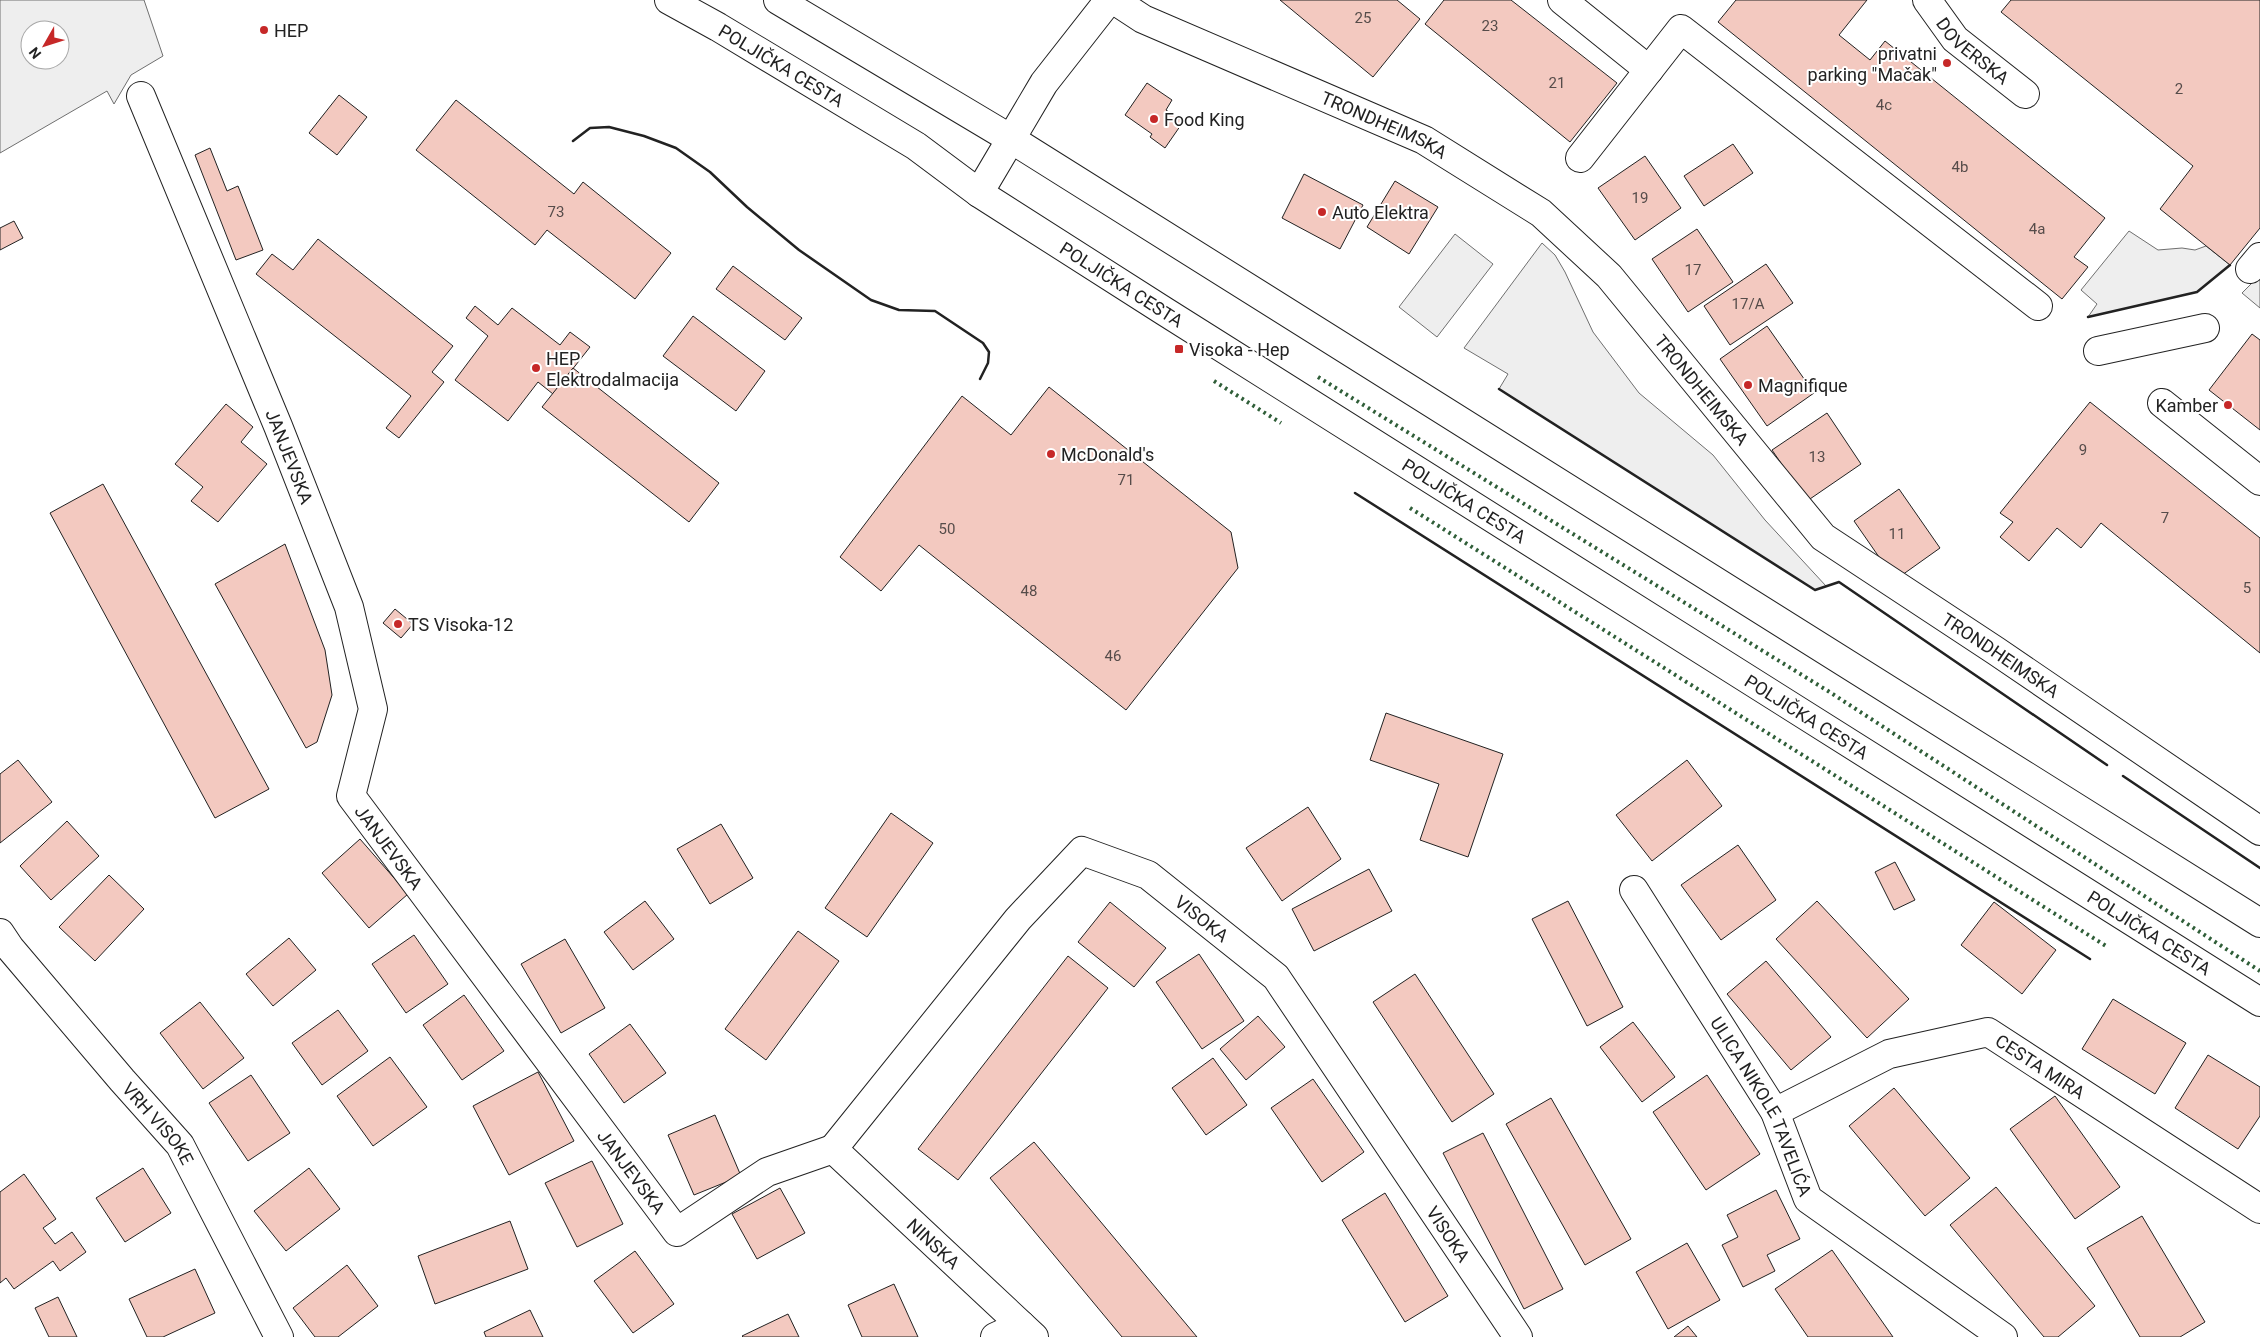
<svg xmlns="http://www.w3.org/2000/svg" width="2260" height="1337" font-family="Roboto,sans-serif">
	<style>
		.green { fill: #eee; stroke: #6f6f6f; fill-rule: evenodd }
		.building { fill: #f3c9c0; stroke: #222 }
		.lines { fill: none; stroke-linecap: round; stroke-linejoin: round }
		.street-casing { stroke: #222; stroke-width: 30 }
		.primary-casing { stroke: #222; stroke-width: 30 }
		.street { stroke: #fff; stroke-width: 28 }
		.primary { stroke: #fff; stroke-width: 28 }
		.hedge { stroke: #2f5e38; stroke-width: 4; stroke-dasharray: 2.5 4; stroke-linecap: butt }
		.wall { stroke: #222; stroke-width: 2.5 }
		.poi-dot { fill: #c62828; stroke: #fff; stroke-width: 2 }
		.labels { text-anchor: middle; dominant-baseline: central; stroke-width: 4; stroke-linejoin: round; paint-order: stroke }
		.number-label { font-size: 15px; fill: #564c4a }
		.poi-label { font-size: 18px; fill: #222; stroke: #fff; text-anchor: start }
		.street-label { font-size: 18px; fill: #222; stroke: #fff }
	</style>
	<rect width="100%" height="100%" fill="#fff"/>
	<g class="green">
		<path d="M 0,0 L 144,0 L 163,56 L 131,75 L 114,104 L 107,91 L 0,153 ZM 30,30 L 60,30 L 60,60 L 30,60 Z"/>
		<path d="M 2129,231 L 2158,250 L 2182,248 L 2195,250 L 2206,246 L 2230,265 L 2197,292 L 2088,317 L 2097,304 L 2081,290 Z"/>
		<path d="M 1455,234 L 1493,264 L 1437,337 L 1399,307 Z"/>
		<path d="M 1542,243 L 1555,255 L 1565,272 L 1593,332 L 1639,393 L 1713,455 L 1765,520 L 1826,586 L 1815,590 L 1499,389 L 1508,374 L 1464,348 Z"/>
		<path d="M 2260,275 L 2260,308 L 2242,293 Z"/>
	</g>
	<g class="building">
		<path d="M 1280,0 L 1397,0 L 1420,19 L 1373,77 Z"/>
		<path d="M 1444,0 L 1511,0 L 1617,83 L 1570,142 L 1425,24 Z"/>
		<path d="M 1736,0 L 1867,0 L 1839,35 L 1870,60 L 1885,41 L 2105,218 L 2074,257 L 2088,267 L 2062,299 L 1718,22 Z"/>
		<path d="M 2011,0 L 2260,0 L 2260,228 L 2230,265 L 2160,209 L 2193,166 L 2001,12 Z"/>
		<path d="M 1147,83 L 1172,100 L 1166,110 L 1183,122 L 1165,148 L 1150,137 L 1152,134 L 1125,115 Z"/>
		<path d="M 339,95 L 367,117 L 337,155 L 309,133 Z"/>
		<path d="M 456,100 L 574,194 L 583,182 L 671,253 L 635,299 L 547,230 L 535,245 L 416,150 Z"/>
		<path d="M 1733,144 L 1753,173 L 1704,206 L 1684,176 Z"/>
		<path d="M 210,148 L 227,191 L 238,186 L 263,250 L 236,260 L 195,155 Z"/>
		<path d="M 1645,156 L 1681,208 L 1635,240 L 1598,188 Z"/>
		<path d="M 1304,174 L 1363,205 L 1340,249 L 1282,218 Z"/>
		<path d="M 1395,181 L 1438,207 L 1409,254 L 1367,227 Z"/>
		<path d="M 14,221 L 23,238 L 0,250 L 0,228 Z"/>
		<path d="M 1697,229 L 1733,282 L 1688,312 L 1652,259 Z"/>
		<path d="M 318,239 L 453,346 L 432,372 L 444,382 L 399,438 L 386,428 L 411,396 L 256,274 L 272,254 L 293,270 Z"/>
		<path d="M 1766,264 L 1793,303 L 1730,345 L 1704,306 Z"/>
		<path d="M 733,266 L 802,318 L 785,340 L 716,289 Z"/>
		<path d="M 475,306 L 498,325 L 512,308 L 560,345 L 570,332 L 590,347 L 553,394 L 538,382 L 508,421 L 455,380 L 488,336 L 466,318 Z"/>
		<path d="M 693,316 L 765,371 L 736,411 L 663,356 Z"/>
		<path d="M 1767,326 L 1814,393 L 1767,426 L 1720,359 Z"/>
		<path d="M 2252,334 L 2260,340 L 2260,430 L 2209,390 Z"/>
		<path d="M 573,368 L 719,483 L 689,522 L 542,407 Z"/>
		<path d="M 1049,387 L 1231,532 L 1238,568 L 1126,710 L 919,545 L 881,591 L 840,557 L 962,396 L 1011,435 Z"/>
		<path d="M 2090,402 L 2260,538 L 2260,653 L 2101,523 L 2081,548 L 2057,528 L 2029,561 L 2000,537 L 2013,522 L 2000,513 Z"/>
		<path d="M 226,404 L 253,427 L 241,442 L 267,464 L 218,522 L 191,501 L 203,487 L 175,464 Z"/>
		<path d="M 1827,413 L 1861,464 L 1807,501 L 1772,450 Z"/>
		<path d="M 103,484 L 269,789 L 215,818 L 50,513 Z"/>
		<path d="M 1899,489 L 1940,548 L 1895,580 L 1854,521 Z"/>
		<path d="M 285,544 L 325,650 L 332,695 L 317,742 L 306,748 L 215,584 Z"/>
		<path d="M 395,609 L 413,624 L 401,638 L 383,623 Z"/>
		<path d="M 1386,713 L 1503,754 L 1468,857 L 1420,840 L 1439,784 L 1370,760 Z"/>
		<path d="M 18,760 L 52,802 L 0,843 L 0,774 Z"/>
		<path d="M 1687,760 L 1722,806 L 1652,861 L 1616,815 Z"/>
		<path d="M 1308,807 L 1341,859 L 1282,901 L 1246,848 Z"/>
		<path d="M 891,813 L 933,843 L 867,937 L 825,908 Z"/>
		<path d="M 67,821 L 99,856 L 51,900 L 20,866 Z"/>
		<path d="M 721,824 L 753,878 L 710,904 L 677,849 Z"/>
		<path d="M 360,839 L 408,894 L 369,928 L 322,873 Z"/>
		<path d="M 1738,845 L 1776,900 L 1721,940 L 1681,885 Z"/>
		<path d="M 1895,862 L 1915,900 L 1894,910 L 1875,872 Z"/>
		<path d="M 1369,869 L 1392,911 L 1314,951 L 1292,909 Z"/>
		<path d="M 109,875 L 144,909 L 95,961 L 59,927 Z"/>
		<path d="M 645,901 L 674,939 L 633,970 L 604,932 Z"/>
		<path d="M 1568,901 L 1623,1007 L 1587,1026 L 1532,919 Z"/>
		<path d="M 1817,901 L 1909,999 L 1867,1038 L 1776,939 Z"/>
		<path d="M 1110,902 L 1166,948 L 1134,987 L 1078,942 Z"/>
		<path d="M 1994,902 L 2056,950 L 2022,994 L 1961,945 Z"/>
		<path d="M 798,931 L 839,961 L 766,1060 L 725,1029 Z"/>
		<path d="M 414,935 L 448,984 L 406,1013 L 372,964 Z"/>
		<path d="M 289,938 L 316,970 L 273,1006 L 246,974 Z"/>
		<path d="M 565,939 L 605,1008 L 561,1033 L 521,964 Z"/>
		<path d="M 1199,954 L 1244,1021 L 1202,1049 L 1156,982 Z"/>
		<path d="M 1068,956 L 1108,988 L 958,1180 L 918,1149 Z"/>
		<path d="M 1766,961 L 1831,1037 L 1791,1070 L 1727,994 Z"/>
		<path d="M 1415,974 L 1494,1094 L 1452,1122 L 1373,1002 Z"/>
		<path d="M 464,995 L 504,1051 L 462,1080 L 423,1025 Z"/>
		<path d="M 2113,999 L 2186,1043 L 2155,1094 L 2082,1049 Z"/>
		<path d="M 200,1002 L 244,1058 L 203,1089 L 160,1033 Z"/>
		<path d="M 338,1010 L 368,1051 L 322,1085 L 292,1043 Z"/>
		<path d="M 1258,1016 L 1285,1047 L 1246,1080 L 1220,1049 Z"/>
		<path d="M 1633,1022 L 1675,1077 L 1642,1102 L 1600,1047 Z"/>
		<path d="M 630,1024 L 666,1073 L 624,1103 L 589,1054 Z"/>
		<path d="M 2208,1055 L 2260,1087 L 2260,1116 L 2238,1149 L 2175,1108 Z"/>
		<path d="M 390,1057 L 427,1107 L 373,1146 L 337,1096 Z"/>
		<path d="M 1213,1058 L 1247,1105 L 1206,1135 L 1172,1088 Z"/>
		<path d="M 538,1072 L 574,1141 L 509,1175 L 473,1106 Z"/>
		<path d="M 251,1075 L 290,1133 L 248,1161 L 209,1103 Z"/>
		<path d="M 1707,1075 L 1760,1154 L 1706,1190 L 1653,1112 Z"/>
		<path d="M 1313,1079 L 1364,1152 L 1322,1182 L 1271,1108 Z"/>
		<path d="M 1894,1088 L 1970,1178 L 1925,1216 L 1849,1126 Z"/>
		<path d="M 2055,1096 L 2120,1187 L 2075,1219 L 2010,1129 Z"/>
		<path d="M 1551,1098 L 1631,1239 L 1585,1265 L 1506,1124 Z"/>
		<path d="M 715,1115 L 741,1176 L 694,1195 L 668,1135 Z"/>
		<path d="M 1483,1133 L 1563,1289 L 1524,1309 L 1443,1153 Z"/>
		<path d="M 1034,1142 L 1197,1337 L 1122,1337 L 990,1178 Z"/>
		<path d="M 592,1161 L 623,1224 L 577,1247 L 545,1183 Z"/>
		<path d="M 143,1168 L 171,1213 L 125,1242 L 96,1198 Z"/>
		<path d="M 309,1168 L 340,1209 L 286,1251 L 254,1211 Z"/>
		<path d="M 24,1174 L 56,1219 L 43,1228 L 55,1244 L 72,1232 L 86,1252 L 60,1271 L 53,1261 L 14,1289 L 6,1278 L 0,1283 L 0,1192 Z"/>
		<path d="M 1996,1187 L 2095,1306 L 2058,1337 L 2044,1337 L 1950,1225 Z"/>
		<path d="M 780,1188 L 805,1233 L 757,1259 L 732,1214 Z"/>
		<path d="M 1776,1190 L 1800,1239 L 1767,1255 L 1775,1271 L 1743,1287 L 1722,1245 L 1738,1237 L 1727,1215 Z"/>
		<path d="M 1385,1193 L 1448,1296 L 1405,1322 L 1342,1220 Z"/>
		<path d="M 2142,1216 L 2205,1322 L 2180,1337 L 2140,1337 L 2087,1248 Z"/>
		<path d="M 510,1221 L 528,1269 L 435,1304 L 418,1256 Z"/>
		<path d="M 1687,1243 L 1720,1300 L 1668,1329 L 1636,1272 Z"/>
		<path d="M 1832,1250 L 1893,1337 L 1808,1337 L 1775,1289 Z"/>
		<path d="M 635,1251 L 674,1304 L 633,1333 L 594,1281 Z"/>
		<path d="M 347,1265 L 378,1306 L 338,1337 L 315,1337 L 293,1308 Z"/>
		<path d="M 195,1269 L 215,1313 L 163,1337 L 147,1337 L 129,1299 Z"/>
		<path d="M 894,1284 L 918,1337 L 862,1337 L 848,1305 Z"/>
		<path d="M 58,1297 L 77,1337 L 49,1337 L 35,1308 Z"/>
		<path d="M 530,1310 L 543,1337 L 486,1337 L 484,1332 Z"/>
		<path d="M 788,1314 L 799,1337 L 743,1337 L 742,1336 Z"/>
		<path d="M 1688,1326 L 1697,1337 L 1674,1337 Z"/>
	</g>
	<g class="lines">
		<defs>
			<g id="street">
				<path id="s1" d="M 1114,0 L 1143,19 L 1424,140 L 1541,213 L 1609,276 L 1823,537 L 1996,651 L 2260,831"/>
				<path d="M 1562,0 L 1649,70"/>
				<path id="s2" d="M 1927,0 L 1955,39 L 2025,94"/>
				<path id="s3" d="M 141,96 L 278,426 L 349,607 L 373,709 L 351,796 L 677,1232 L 767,1172 L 833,1149"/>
				<path d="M 1580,158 L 1681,29 L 2038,306"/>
				<path d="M 979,193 L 1044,83 L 1109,0"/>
				<path d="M 2250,269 L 2260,257"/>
				<path d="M 2098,351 L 2205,328"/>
				<path d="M 2162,403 L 2260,481"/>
				<path id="s4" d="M 1634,890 L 1775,1112 L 1808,1199 L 2003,1337"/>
				<path id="s5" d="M 0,933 L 10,948 L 122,1080 L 180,1145 L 279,1337"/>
				<path id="s6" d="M 1775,1112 L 1889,1054 L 1988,1032 L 2260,1209"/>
				<path id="s7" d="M 833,1149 L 1018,919 L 1082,851 L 1148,875 L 1276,977 L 1518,1337"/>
				<path id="s8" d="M 833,1149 L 1034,1337"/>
				<path d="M 995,1337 L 1021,1325"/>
			</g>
			<g id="primary">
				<path id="s9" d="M 669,0 L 718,27 L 916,146 L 979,193 L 1164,311 L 2260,1002"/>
				<path d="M 778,0 L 1011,139 L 2260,923"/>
			</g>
		</defs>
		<use href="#street" class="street-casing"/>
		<use href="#primary" class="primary-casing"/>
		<use href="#street" class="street"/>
		<use href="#primary" class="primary"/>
		<g class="hedge">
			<path d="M 1318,377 L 1828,691 L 2260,971"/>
			<path d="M 1214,381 L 1281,423"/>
			<path d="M 1410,508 L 2106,946"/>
		</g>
		<g class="wall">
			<path d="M 573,141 L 590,128 L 609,127 L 644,136 L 676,148 L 710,172 L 747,207 L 799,250 L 871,300 L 899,310 L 935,311 L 983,343 L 989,352 L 988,363 L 980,379"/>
			<path d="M 2088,317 L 2197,292 L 2230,265"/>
			<path d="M 1499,389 L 1815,590 L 1839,582 L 2107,765"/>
			<path d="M 1355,493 L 2090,959"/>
			<path d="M 2123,776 L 2260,868"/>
		</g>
	</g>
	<g class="poi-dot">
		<circle cx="264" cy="30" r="5"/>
		<circle cx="1947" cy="63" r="5"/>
		<circle cx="1154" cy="119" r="5"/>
		<circle cx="1322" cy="212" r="5"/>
		<rect x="1174" y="344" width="10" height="10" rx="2.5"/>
		<circle cx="536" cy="368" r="5"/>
		<circle cx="1748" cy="385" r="5"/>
		<circle cx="2228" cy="405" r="5"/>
		<circle cx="1051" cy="454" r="5"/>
		<circle cx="398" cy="624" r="5"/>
	</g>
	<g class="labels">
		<g class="number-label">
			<text x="1363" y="18">25</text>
			<text x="1490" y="26">23</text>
			<text x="1557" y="83">21</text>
			<text x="2179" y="89">2</text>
			<text x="1884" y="105">4c</text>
			<text x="1960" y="167">4b</text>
			<text x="1640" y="198">19</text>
			<text x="556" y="212">73</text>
			<text x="2037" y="229">4a</text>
			<text x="1693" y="270">17</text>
			<text x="1748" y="304">17/A</text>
			<text x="2083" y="450">9</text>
			<text x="1817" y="457">13</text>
			<text x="1126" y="480">71</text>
			<text x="2165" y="518">7</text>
			<text x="947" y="529">50</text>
			<text x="1897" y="534">11</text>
			<text x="2247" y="588">5</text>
			<text x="1029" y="591">48</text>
			<text x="1113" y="656">46</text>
		</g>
		<g class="poi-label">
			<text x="274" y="30">HEP</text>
			<text x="1937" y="53" text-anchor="end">privatni<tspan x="1937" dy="21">parking "Mačak"</tspan></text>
			<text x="1164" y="119">Food King</text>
			<text x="1332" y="212">Auto Elektra</text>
			<text x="1189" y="349">Visoka - Hep</text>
			<text x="546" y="358">HEP<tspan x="546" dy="21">Elektrodalmacija</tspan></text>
			<text x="1758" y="385">Magnifique</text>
			<text x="2218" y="405" text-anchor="end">Kamber</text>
			<text x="1061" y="454">McDonald's</text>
			<text x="408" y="624">TS Visoka-12</text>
		</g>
		<g class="street-label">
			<text stroke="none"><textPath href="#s2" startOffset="69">DOVERSKA</textPath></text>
			<text stroke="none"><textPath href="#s9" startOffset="130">POLJIČKA CESTA</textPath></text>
			<text stroke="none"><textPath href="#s1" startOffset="298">TRONDHEIMSKA</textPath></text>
			<text stroke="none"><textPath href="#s9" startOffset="535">POLJIČKA CESTA</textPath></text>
			<text stroke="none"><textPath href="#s1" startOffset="718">TRONDHEIMSKA</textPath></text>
			<text stroke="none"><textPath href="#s3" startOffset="390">JANJEVSKA</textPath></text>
			<text stroke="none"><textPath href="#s9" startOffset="940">POLJIČKA CESTA</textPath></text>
			<text stroke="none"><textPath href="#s1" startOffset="1122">TRONDHEIMSKA</textPath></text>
			<text stroke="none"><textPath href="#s9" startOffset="1345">POLJIČKA CESTA</textPath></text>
			<text stroke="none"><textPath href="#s3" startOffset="810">JANJEVSKA</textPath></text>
			<text stroke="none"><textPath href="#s7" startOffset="528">VISOKA</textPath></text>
			<text stroke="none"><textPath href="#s9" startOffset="1750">POLJIČKA CESTA</textPath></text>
			<text stroke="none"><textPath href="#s6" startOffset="292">CESTA MIRA</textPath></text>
			<text stroke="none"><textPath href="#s4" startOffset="252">ULICA NIKOLE TAVELIĆA</textPath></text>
			<text stroke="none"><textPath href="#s5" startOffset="248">VRH VISOKE</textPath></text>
			<text stroke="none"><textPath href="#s3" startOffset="1215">JANJEVSKA</textPath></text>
			<text stroke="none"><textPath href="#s7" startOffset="932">VISOKA</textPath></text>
			<text stroke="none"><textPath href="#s8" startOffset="138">NINSKA</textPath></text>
		</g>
	</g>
	<g transform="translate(45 45) rotate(231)"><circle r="24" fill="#ffffff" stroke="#a7a7a7"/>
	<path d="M0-4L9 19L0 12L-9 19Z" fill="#c62828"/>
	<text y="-8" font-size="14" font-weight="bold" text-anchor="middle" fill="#222222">N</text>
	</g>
</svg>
